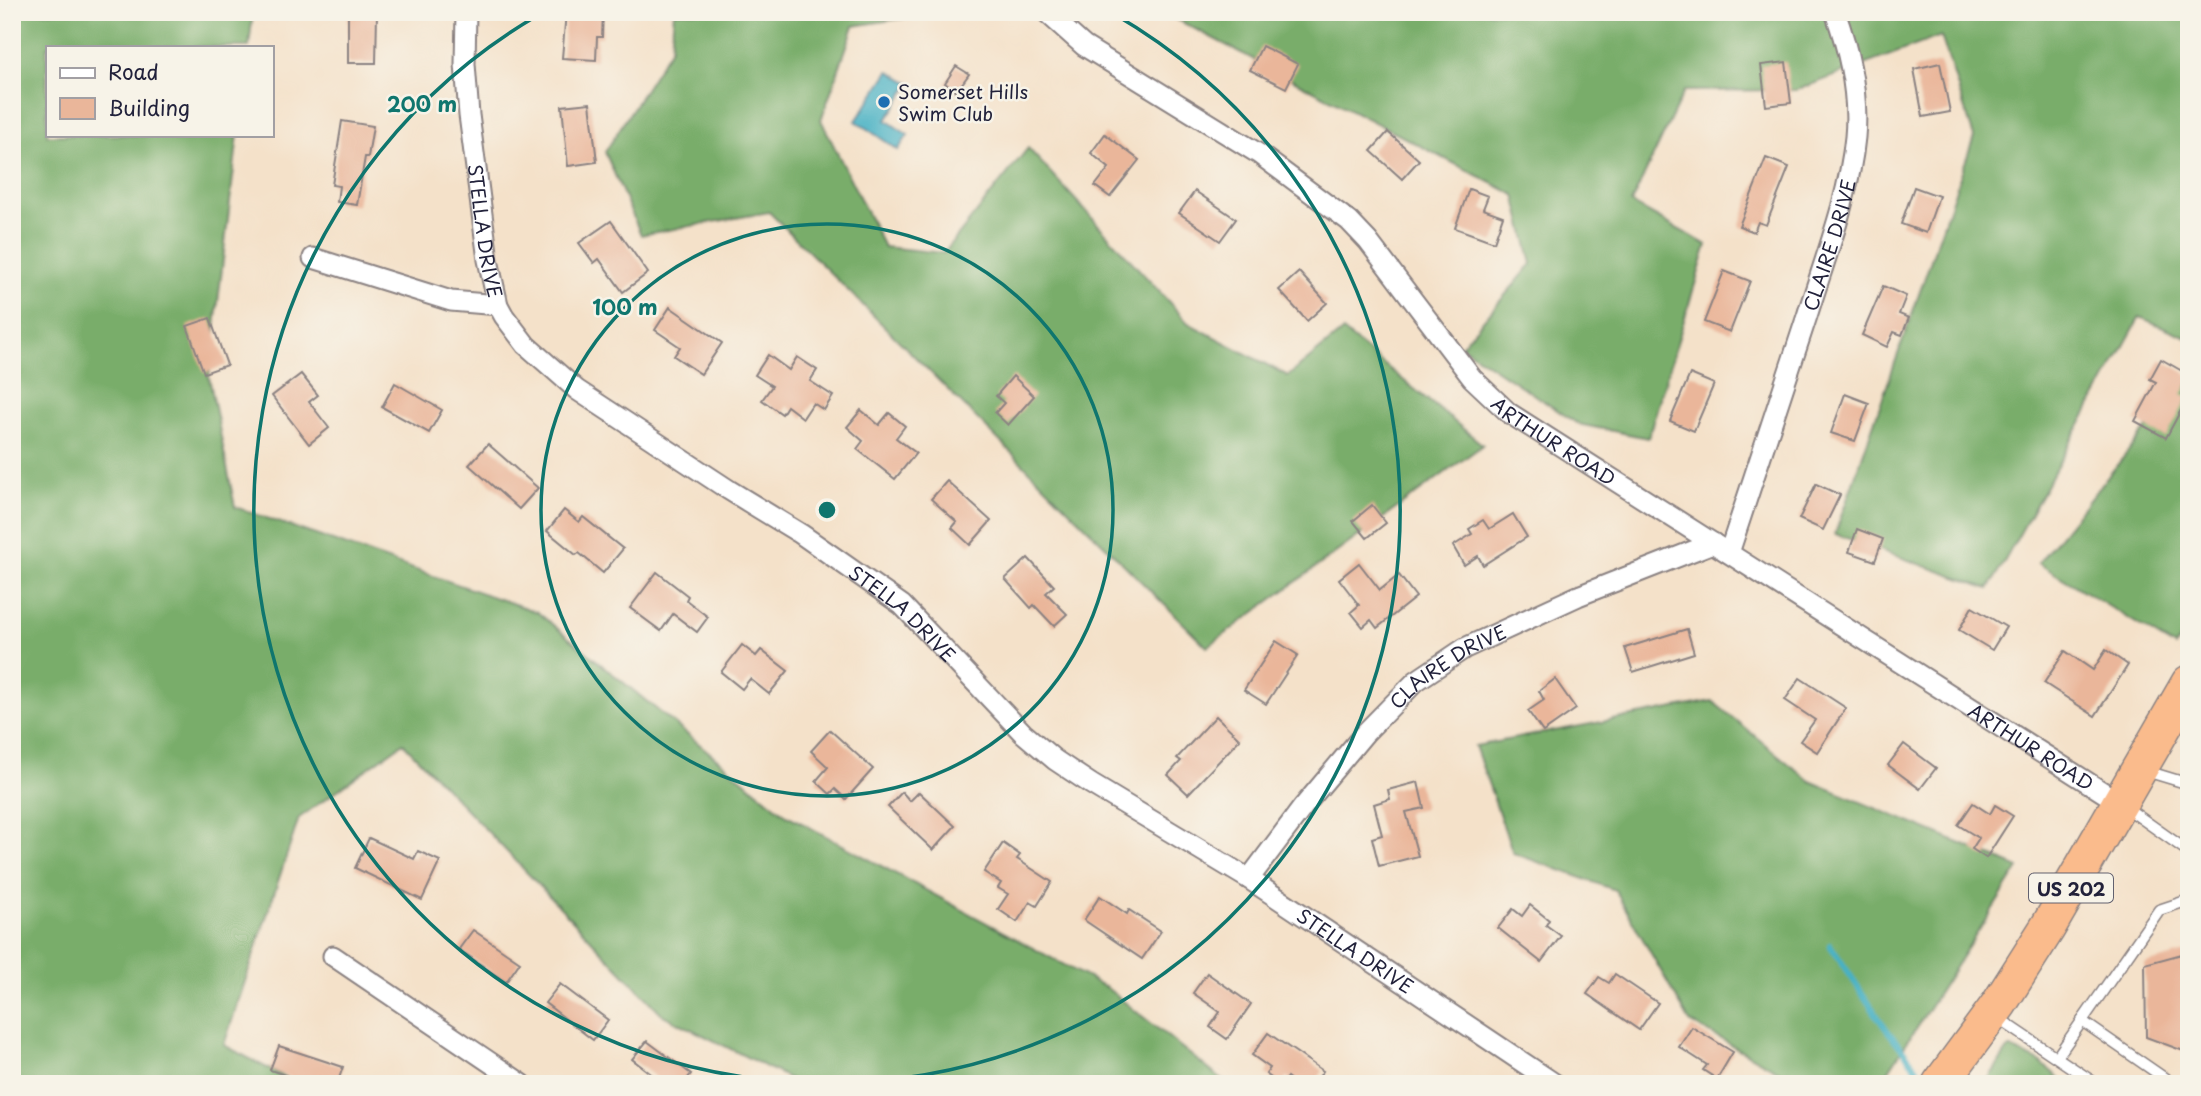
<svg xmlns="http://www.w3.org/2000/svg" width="2201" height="1096" font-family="'Playpen Sans',sans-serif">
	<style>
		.forest { fill: #79ad6a; stroke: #4e6852; stroke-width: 2 }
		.water { fill: #46b1c4; stroke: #346a80; stroke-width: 2 }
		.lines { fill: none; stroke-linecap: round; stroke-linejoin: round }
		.stream { stroke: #46b1c4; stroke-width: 6 }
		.building { fill: #eab69a }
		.lane-casing { stroke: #8b8282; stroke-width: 13 }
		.street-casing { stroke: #8b8282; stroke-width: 23 }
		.highway-casing { stroke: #8b8282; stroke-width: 38 }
		.lane { stroke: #fff; stroke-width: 10 }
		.street { stroke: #fff; stroke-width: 19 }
		.highway { stroke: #fabb8c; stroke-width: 35 }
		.ring { fill: none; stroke: #0f766e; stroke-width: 3.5 }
		.poi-dot { fill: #1f6fb2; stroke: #f7f3e8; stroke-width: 2.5 }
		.labels { text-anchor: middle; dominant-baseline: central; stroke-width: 5; stroke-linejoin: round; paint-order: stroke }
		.shield { fill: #f7f3e8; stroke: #62616f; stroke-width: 2 }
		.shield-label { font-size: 18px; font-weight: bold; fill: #22223b }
		.poi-label { font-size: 19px; fill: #22223b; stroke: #f7f3e8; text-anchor: start }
		.street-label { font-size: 19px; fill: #22223b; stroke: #f7f3e8 }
		.centre { fill: #0f766e; stroke: #f7f3e8; stroke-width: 3.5 }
		.ring-label { font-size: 21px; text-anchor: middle; font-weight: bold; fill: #0f766e; stroke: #f7f3e8; stroke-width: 5; stroke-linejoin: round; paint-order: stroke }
	</style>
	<rect width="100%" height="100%" fill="#f7f3e8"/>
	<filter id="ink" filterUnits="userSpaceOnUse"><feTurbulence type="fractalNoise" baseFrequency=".0143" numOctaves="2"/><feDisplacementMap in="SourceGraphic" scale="14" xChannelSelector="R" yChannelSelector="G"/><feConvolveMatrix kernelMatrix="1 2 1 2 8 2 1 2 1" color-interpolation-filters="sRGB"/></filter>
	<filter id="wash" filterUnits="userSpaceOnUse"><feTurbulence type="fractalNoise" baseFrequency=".00686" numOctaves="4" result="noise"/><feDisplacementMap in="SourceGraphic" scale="28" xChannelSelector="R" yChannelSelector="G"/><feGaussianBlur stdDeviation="1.57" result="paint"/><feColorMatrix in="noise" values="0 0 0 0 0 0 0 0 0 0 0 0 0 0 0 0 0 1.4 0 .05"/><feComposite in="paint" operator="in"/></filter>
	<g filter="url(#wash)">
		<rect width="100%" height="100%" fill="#f4e1c9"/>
		<g class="forest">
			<path d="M 12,12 L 253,12 L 249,47 L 47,47 L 47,135 L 238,135 L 209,377 L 235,507 L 537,612 L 785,814 L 1107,988 L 1227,1084 L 800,1084 L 663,1015 L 403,743 L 299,818 L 224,1045 L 297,1084 L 12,1084 Z"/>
			<path d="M 674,12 L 942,12 L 854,26 L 821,120 L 884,247 L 944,253 L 1028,148 L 1188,323 L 1288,376 L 1343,331 L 1483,445 L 1207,647 L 769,212 L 641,235 L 605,152 L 671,48 Z"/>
			<path d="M 1167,12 L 2189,12 L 2189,338 L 2140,317 L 1989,589 L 1835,534 L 1974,137 L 1941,36 L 1797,90 L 1684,91 L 1631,203 L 1707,245 L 1648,438 L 1578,424 L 1461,346 L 1532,264 L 1515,195 L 1168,15 Z"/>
			<path d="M 2189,376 L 2189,626 L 2175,647 L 2038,563 Z"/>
			<path d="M 1712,701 L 1810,781 L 2019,868 L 1880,1084 L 1802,1084 L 1690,1022 L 1615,890 L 1513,853 L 1475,746 Z"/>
			<path d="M 2009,1048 L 2040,1062 L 2067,1084 L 1985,1084 Z"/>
		</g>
		<path class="water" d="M 889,71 L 911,83 L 886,120 L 908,135 L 898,150 L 856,121 Z"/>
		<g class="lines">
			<path class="stream" d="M 1830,945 L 1884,1026 L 1922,1075"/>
		</g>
		<g id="blocks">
			<g class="building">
				<path d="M 348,12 L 377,12 L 376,63 L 348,63 Z"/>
				<path d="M 566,12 L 603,12 L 602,37 L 597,37 L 596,60 L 562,58 Z"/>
				<path d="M 1262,46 L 1298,64 L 1286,88 L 1250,70 Z"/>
				<path d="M 1786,62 L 1791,103 L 1766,106 L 1761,65 Z"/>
				<path d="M 1940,63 L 1950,112 L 1923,117 L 1914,69 Z"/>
				<path d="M 956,66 L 969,74 L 956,92 L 945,83 Z"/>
				<path d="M 590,103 L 597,162 L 568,166 L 562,106 Z"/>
				<path d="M 342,121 L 373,126 L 368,157 L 365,157 L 357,205 L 337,202 L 339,186 L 332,185 Z"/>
				<path d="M 1388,132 L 1419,160 L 1402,179 L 1371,151 Z"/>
				<path d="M 1105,134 L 1139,160 L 1110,197 L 1095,186 L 1109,168 L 1091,153 Z"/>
				<path d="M 1766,158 L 1789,167 L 1766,225 L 1758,222 L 1754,232 L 1739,226 Z"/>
				<path d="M 1914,187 L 1939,196 L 1926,233 L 1901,224 Z"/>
				<path d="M 1469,189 L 1488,196 L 1483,209 L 1503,216 L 1494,242 L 1455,228 Z"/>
				<path d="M 1195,191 L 1236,219 L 1220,241 L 1179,213 Z"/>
				<path d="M 611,221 L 648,273 L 623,292 L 599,259 L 594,263 L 579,243 Z"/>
				<path d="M 1724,271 L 1750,281 L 1730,332 L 1704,322 Z"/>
				<path d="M 1299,272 L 1327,303 L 1307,321 L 1279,290 Z"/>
				<path d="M 1883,286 L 1906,296 L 1899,314 L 1909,318 L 1902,335 L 1894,332 L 1887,347 L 1862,335 Z"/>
				<path d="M 670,307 L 722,343 L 701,374 L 674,356 L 680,347 L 655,330 Z"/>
				<path d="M 210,318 L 227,365 L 204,373 L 187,326 Z"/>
				<path d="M 768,355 L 789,370 L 797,357 L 817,370 L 810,381 L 833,396 L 824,410 L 813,403 L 803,418 L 787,406 L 782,414 L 762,400 L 772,386 L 755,375 Z"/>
				<path d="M 2161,359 L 2189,375 L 2189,382 L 2182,394 L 2188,397 L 2166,438 L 2135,421 L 2156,382 L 2150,379 Z"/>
				<path d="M 301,374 L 318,395 L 309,402 L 329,428 L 309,444 L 272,396 Z"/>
				<path d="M 1690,374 L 1714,384 L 1694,431 L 1670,421 Z"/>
				<path d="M 1013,376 L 1034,396 L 1008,425 L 995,413 L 1004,403 L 996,396 Z"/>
				<path d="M 395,383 L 442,410 L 429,433 L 382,407 Z"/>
				<path d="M 1845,394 L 1869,403 L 1855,441 L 1831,433 Z"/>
				<path d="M 861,410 L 879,425 L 889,413 L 905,426 L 896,438 L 916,453 L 895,479 L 857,449 L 863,441 L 847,427 Z"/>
				<path d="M 488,444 L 538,488 L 519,509 L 469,465 Z"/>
				<path d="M 947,481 L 991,521 L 970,545 L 952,528 L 957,522 L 931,499 Z"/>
				<path d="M 1816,484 L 1840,495 L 1823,530 L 1799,519 Z"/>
				<path d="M 1372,505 L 1386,523 L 1367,538 L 1353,521 Z"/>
				<path d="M 564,510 L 579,522 L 583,517 L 623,549 L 603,573 L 579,553 L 576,555 L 547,531 Z"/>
				<path d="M 1513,514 L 1527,537 L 1483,565 L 1478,556 L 1464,565 L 1453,546 L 1472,534 L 1469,529 L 1483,520 L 1489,529 Z"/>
				<path d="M 1857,529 L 1883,539 L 1875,561 L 1849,552 Z"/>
				<path d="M 1028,558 L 1054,586 L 1046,593 L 1067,614 L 1054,626 L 1034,605 L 1031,608 L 1005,579 Z"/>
				<path d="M 1359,563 L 1380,590 L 1399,575 L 1416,597 L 1377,628 L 1371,620 L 1363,627 L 1351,612 L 1359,605 L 1339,579 Z"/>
				<path d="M 657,572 L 688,596 L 686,600 L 708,617 L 697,632 L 673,614 L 661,631 L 630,608 Z"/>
				<path d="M 1972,607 L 2006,627 L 1992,650 L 1959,630 Z"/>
				<path d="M 1687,629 L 1694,653 L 1633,672 L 1625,648 Z"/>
				<path d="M 1276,641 L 1298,655 L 1266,704 L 1244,690 Z"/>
				<path d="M 742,645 L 756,656 L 761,650 L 788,671 L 769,694 L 750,679 L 742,689 L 721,672 Z"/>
				<path d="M 2106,650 L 2128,665 L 2095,716 L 2044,683 L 2065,651 L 2093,670 Z"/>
				<path d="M 1800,678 L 1846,708 L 1817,752 L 1800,741 L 1815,720 L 1785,700 Z"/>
				<path d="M 1555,679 L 1576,709 L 1543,732 L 1528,711 L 1544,700 L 1539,691 Z"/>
				<path d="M 1216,716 L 1240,739 L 1188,794 L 1168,775 L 1181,761 L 1177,758 Z"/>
				<path d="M 830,730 L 873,769 L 846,799 L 835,789 L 830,794 L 816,781 L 828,767 L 811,751 Z"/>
				<path d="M 1904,744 L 1936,768 L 1920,789 L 1888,765 Z"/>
				<path d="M 1418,782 L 1424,808 L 1406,812 L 1418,856 L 1379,866 L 1372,838 L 1382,835 L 1374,804 L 1390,799 L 1388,790 Z"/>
				<path d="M 902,792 L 910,801 L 919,792 L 955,826 L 933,850 L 888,807 Z"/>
				<path d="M 1973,803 L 1990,814 L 1995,805 L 2013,816 L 1986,858 L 1972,849 L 1979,838 L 1958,825 Z"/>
				<path d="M 369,838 L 414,859 L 418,851 L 440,861 L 422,900 L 355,868 Z"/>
				<path d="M 1003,843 L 1020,855 L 1017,859 L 1052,882 L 1037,906 L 1030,902 L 1017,922 L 998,909 L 1008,894 L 998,888 L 1001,883 L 984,872 Z"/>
				<path d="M 1100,896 L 1127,914 L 1129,910 L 1161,931 L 1142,959 L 1084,920 Z"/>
				<path d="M 1530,905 L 1549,920 L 1546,925 L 1561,936 L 1541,962 L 1498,928 L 1513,909 L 1522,916 Z"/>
				<path d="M 473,930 L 520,962 L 506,982 L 459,949 Z"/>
				<path d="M 2189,952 L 2189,1053 L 2146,1037 L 2145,964 Z"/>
				<path d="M 1207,973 L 1251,1004 L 1227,1039 L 1210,1027 L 1220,1012 L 1193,993 Z"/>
				<path d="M 1615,974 L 1658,1003 L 1639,1030 L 1587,994 L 1599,977 L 1609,983 Z"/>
				<path d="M 560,984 L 608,1020 L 593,1040 L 545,1003 Z"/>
				<path d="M 1692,1027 L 1733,1052 L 1717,1079 L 1703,1070 L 1707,1065 L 1679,1047 Z"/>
				<path d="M 1268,1033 L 1323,1071 L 1314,1084 L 1296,1084 L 1287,1077 L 1282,1084 L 1279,1084 L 1266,1074 L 1270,1068 L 1252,1055 Z"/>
				<path d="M 647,1041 L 691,1074 L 683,1084 L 664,1084 L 632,1059 Z"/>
				<path d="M 279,1046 L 343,1067 L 337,1084 L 311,1084 L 270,1070 Z"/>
			</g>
		</g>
	</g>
	<g filter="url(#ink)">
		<use href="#blocks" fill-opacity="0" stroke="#8b8282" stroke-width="2"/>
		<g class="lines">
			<defs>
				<g id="lane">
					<path d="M 2146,771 L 2189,784"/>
					<path d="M 2124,806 L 2189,852"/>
					<path d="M 1998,1018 L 2096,1084"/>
					<path d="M 2082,1021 L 2173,1084"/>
					<path d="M 2057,1057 L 2159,910 L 2189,900"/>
				</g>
				<g id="street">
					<path id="s1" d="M 466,12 L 465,64 L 469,115 L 488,260 L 498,305 L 504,316 L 526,345 L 577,390 L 729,490 L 801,534 L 902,605 L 1023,733 L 1055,760 L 1091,784 L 1249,879 L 1555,1084"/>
					<path id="s2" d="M 1046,12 L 1084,46 L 1259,154 L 1349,221 L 1368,241 L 1472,378 L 1509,413 L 2120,803"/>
					<path d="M 313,258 L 451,301 L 498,305"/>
					<path id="s3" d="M 1729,553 C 1755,474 1781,395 1807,316 C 1825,258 1849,198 1855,137 C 1859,95 1849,51 1835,12"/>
					<path id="s4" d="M 1249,879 L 1303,807 L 1365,733 L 1416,681 L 1465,648 L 1578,596 L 1713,543"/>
					<path d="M 333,956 L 522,1084"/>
				</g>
				<path id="highway" d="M 1940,1084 L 1999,1004 L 2048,927 L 2189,683"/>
			</defs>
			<use href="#lane" class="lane-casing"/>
			<use href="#street" class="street-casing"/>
			<use href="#highway" class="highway-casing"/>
			<use href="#lane" class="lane"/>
			<use href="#street" class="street"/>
			<use href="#highway" class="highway"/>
		</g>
	</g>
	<g class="ring">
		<circle cx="827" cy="510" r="286"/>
		<path d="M1114 14A573 573 0 1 1 540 14"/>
	</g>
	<circle class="poi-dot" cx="884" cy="102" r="7"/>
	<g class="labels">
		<rect class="shield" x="2029" y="873.5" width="84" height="29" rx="5"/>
		<g class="shield-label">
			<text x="2071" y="888">US 202</text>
		</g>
		<g class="poi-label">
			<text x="898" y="91">Somerset Hills<tspan x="898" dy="22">Swim Club</tspan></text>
		</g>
		<g class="street-label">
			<text stroke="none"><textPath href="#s1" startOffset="220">STELLA DRIVE</textPath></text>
			<text stroke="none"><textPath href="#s3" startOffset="324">CLAIRE DRIVE</textPath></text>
			<text stroke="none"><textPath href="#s2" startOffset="672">ARTHUR ROAD</textPath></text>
			<text stroke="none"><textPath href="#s1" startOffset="808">STELLA DRIVE</textPath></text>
			<text stroke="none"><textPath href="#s4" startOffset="294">CLAIRE DRIVE</textPath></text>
			<text stroke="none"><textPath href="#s2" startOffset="1239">ARTHUR ROAD</textPath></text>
			<text stroke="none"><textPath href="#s1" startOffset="1376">STELLA DRIVE</textPath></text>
		</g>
	</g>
	<circle cx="827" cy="510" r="10" class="centre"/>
	<g class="ring-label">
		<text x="422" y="112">200 m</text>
		<text x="625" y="315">100 m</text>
	</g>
	<rect width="2201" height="1096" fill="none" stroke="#f7f3e8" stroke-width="42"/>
	<rect x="46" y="46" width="228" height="91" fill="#f7f3e8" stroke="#a29fa3" stroke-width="2"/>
	<rect x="60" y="68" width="35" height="10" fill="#ffffff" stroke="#a29fa3" stroke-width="2"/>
	<text x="108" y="80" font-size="21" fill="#22223b">Road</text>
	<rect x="60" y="98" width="35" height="21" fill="#eab69a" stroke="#a29fa3" stroke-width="2"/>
	<text x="108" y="116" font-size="21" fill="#22223b">Building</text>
</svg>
